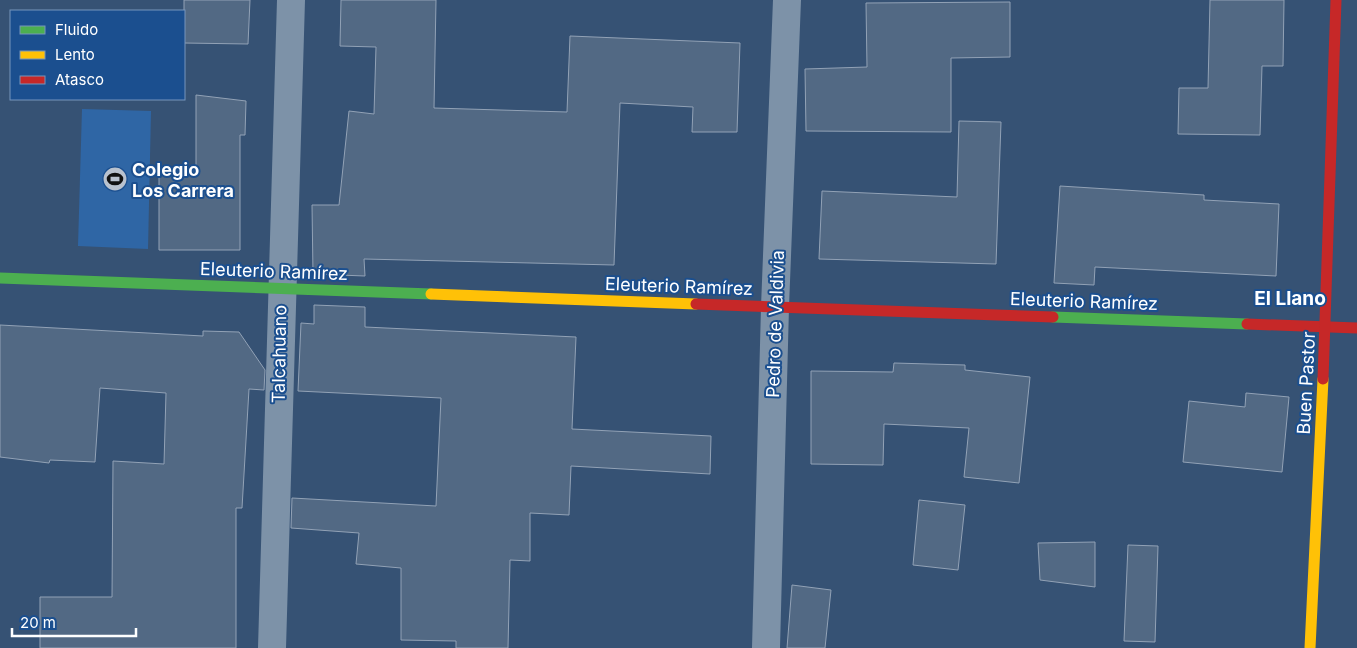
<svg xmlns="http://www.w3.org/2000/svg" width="1357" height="648" font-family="Inter,sans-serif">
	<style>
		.green { fill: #2f66a5 }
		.building { fill: #526984; stroke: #92a2b6 }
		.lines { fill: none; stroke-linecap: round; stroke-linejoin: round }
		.street { stroke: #7d92a8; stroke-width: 28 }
		.fast { stroke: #4caf50; stroke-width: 11 }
		.slow { stroke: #ffc107; stroke-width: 11 }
		.jam { stroke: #c62828; stroke-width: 11 }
		.labels { text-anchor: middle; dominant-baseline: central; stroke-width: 4; stroke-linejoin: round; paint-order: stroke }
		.poi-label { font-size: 18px; font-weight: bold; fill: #fff; stroke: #1b4f8f; text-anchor: start }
		.street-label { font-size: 18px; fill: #fff; stroke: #1b4f8f }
		.neighbourhood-label { font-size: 19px; font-weight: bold; fill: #fff; stroke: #1b4f8f }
	</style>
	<rect width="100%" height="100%" fill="#365274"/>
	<path class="green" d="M 82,109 L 151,111 L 148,249 L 78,246 Z"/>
	<g class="building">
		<path d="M 184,0 L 250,0 L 248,44 L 184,43 Z"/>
		<path d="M 341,0 L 436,0 L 434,108 L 567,112 L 570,36 L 740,43 L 737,132 L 692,132 L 693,107 L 620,103 L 614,265 L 364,259 L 365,276 L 313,274 L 312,205 L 339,205 L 349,111 L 374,114 L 376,47 L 340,46 Z"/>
		<path d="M 1210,0 L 1284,0 L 1283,66 L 1262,66 L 1260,135 L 1178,134 L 1179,88 L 1208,88 Z"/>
		<path d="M 1010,2 L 1010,57 L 951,58 L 951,132 L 806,131 L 805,69 L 867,67 L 866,3 Z"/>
		<path d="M 196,95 L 246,101 L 245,135 L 240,135 L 240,250 L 159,250 L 159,170 L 196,171 Z"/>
		<path d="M 959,121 L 1001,122 L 996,264 L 819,259 L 822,191 L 957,197 Z"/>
		<path d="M 1060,186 L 1204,195 L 1204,200 L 1279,204 L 1276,276 L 1095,267 L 1094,285 L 1054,283 Z"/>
		<path d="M 314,305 L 365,307 L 365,327 L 576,337 L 572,429 L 711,436 L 710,474 L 571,466 L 569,515 L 530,513 L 530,561 L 510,560 L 508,648 L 456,648 L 456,641 L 401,640 L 401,568 L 356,564 L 359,533 L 291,528 L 292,498 L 436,506 L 441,398 L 298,391 L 301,323 L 314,324 Z"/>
		<path d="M 0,325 L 203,336 L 203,331 L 239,332 L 265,370 L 264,390 L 249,389 L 242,508 L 236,508 L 236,648 L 40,648 L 40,597 L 112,597 L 113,461 L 164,464 L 166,393 L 100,388 L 95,462 L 50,460 L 49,463 L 0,457 Z"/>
		<path d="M 894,363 L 965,365 L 965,370 L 1030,377 L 1019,483 L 964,477 L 969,428 L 884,424 L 883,465 L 811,464 L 811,371 L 893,372 Z"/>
		<path d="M 1246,393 L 1289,397 L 1282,472 L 1183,462 L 1189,401 L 1245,407 Z"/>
		<path d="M 919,500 L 965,505 L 958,570 L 913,565 Z"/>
		<path d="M 1095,542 L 1095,587 L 1040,580 L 1038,543 Z"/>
		<path d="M 1128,545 L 1158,546 L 1155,642 L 1124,641 Z"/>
		<path d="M 792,585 L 831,590 L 825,648 L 787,648 Z"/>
	</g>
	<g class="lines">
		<g class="street">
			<path d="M 272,648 L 291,0"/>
			<path d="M 766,648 L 775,307 L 787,0"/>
		</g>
		<g class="fast">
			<path d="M 0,278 L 431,294"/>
			<path d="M 1053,317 L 1247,324"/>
		</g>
		<g class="slow">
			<path d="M 431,294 L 696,304"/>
			<path d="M 1310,648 L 1323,379"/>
		</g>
		<g class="jam">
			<path d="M 696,304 L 1053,317"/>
			<path d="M 1247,324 L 1357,328"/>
			<path d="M 1323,379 L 1336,0"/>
		</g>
	</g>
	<defs>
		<symbol id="stadium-disc" viewBox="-11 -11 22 22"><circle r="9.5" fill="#b9c2ce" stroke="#1b4f8f"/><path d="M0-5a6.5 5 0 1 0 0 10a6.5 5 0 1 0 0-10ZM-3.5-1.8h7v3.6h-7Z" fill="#111"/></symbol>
	</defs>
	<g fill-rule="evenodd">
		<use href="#stadium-disc" x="101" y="165" width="28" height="28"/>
	</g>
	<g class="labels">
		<g class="poi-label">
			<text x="132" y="169">Colegio<tspan x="132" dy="21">Los Carrera</tspan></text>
		</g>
		<g class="street-label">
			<text transform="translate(274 271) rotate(2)">Eleuterio Ramírez</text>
			<text transform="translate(679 286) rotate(2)">Eleuterio Ramírez</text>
			<text transform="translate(1084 301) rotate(2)">Eleuterio Ramírez</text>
			<text transform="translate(775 324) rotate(-88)">Pedro de Valdivia</text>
			<text transform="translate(279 354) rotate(-89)">Talcahuano</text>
			<text transform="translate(1306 383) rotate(-87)">Buen Pastor</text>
		</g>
		<g class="neighbourhood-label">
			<text x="1290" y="298">El Llano</text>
		</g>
	</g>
	<rect x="10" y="10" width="175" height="90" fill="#1b4f8f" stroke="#7695bc"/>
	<rect x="20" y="26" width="25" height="8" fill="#4caf50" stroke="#7695bc"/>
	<text x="55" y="35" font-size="15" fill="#ffffff">Fluido</text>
	<rect x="20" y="51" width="25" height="8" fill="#ffc107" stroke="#7695bc"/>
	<text x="55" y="60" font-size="15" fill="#ffffff">Lento</text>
	<rect x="20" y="76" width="25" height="8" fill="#c62828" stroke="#7695bc"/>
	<text x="55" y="85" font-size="15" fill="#ffffff">Atasco</text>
	<path d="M12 628v8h124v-8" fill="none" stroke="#ffffff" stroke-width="2.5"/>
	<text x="20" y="628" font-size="15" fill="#ffffff" stroke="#1b4f8f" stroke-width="4" paint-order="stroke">20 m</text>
</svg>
